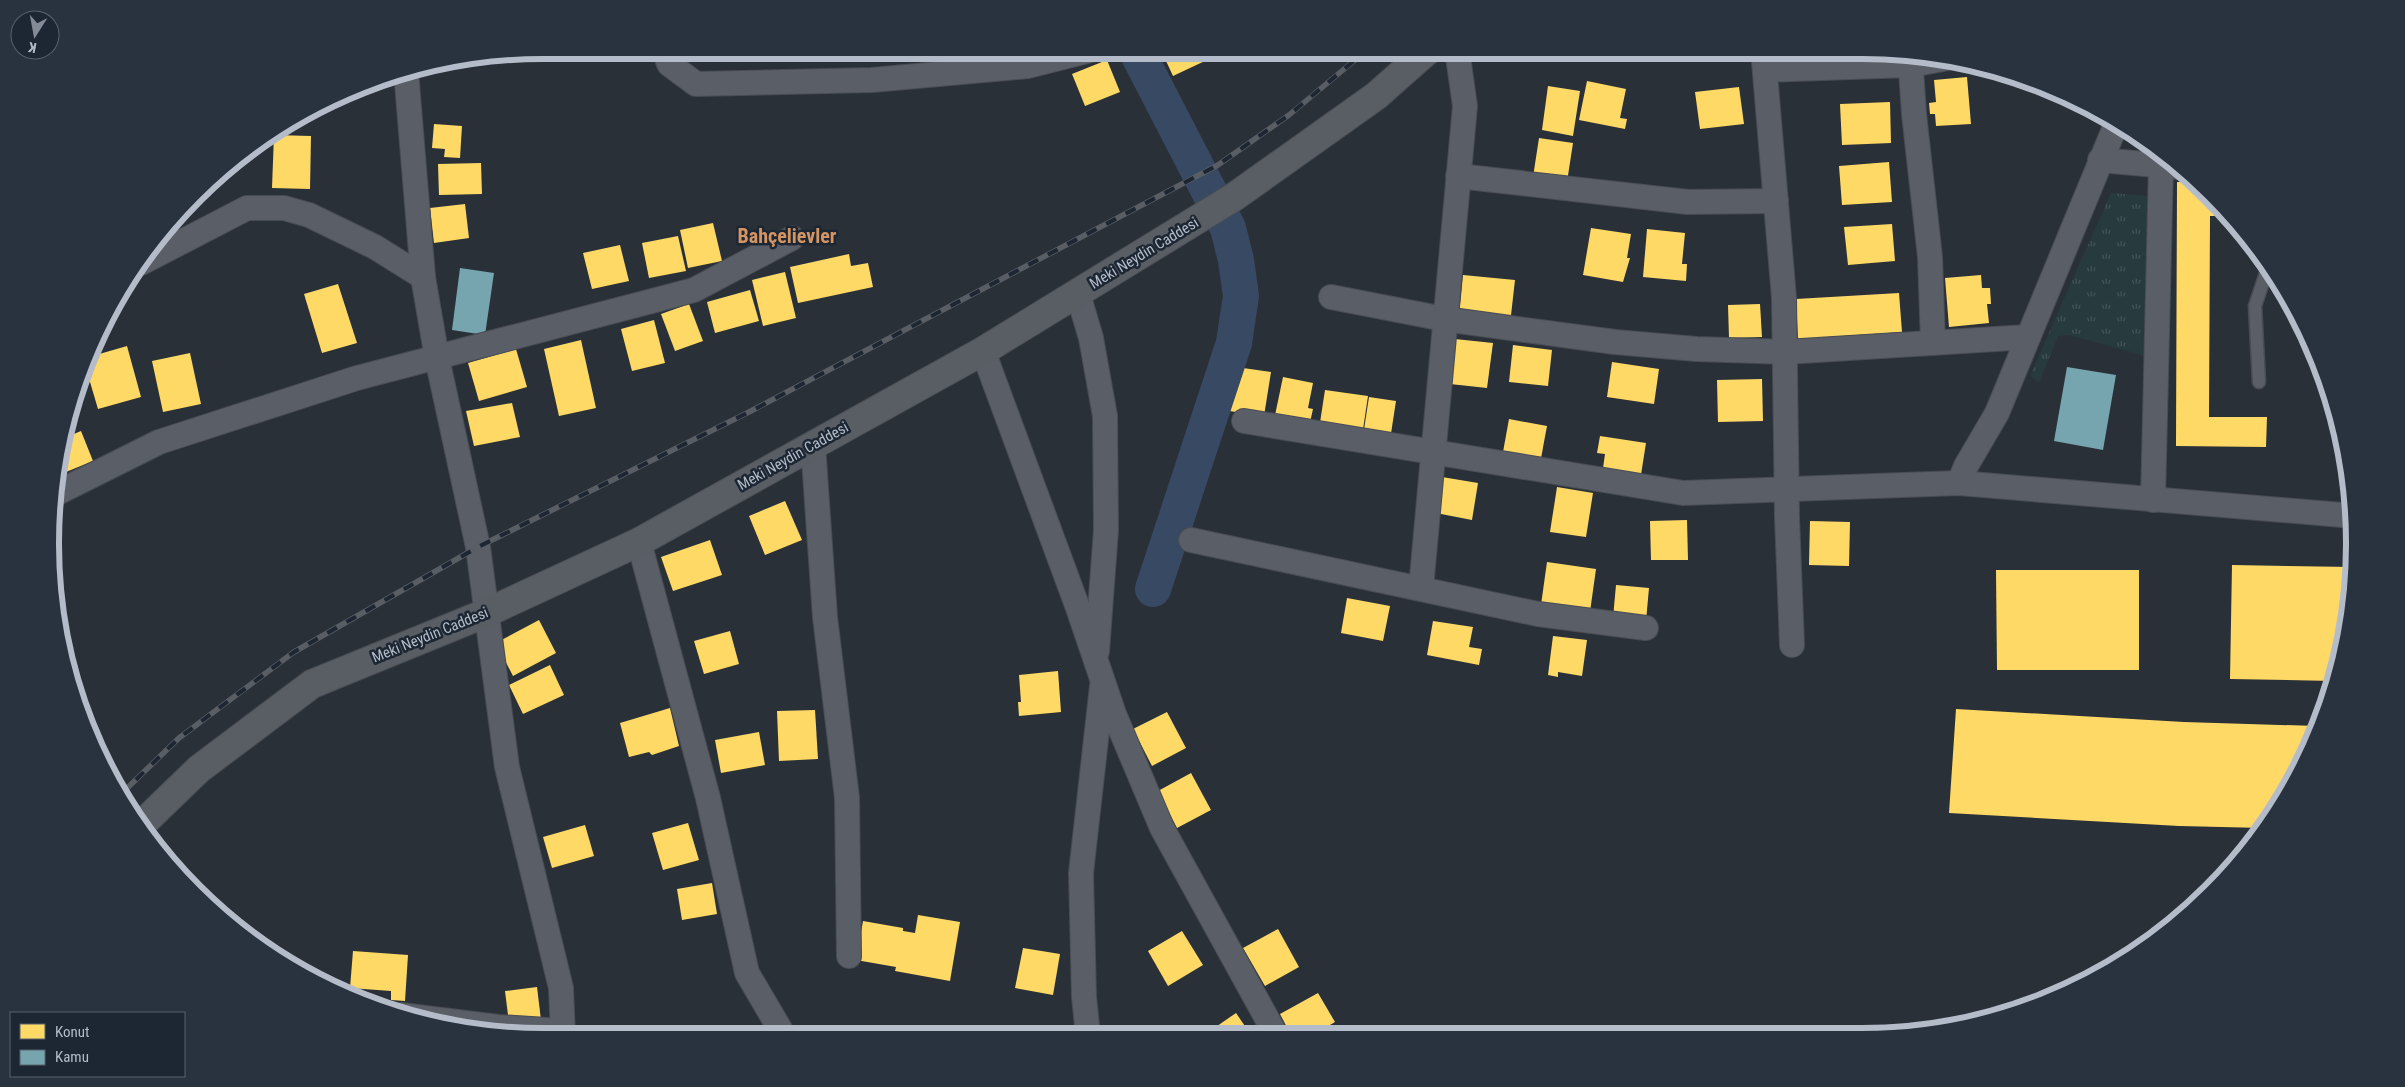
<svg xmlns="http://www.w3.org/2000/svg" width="2405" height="1087" font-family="'Roboto Condensed',sans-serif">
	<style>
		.grass { fill: url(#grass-tufts) }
		.homes { fill: #ffd966 }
		.public { fill: #76a5af }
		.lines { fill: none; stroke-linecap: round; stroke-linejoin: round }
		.river { stroke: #384963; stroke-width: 36 }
		.lane-casing { stroke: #484c53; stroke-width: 15 }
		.street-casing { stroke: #484c53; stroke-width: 26 }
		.secondary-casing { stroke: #484c53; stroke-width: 30 }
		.lane { stroke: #5a5e66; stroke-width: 12 }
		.street { stroke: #5a5e66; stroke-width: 24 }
		.secondary { stroke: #595d64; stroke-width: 28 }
		.rail-casing { stroke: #595d64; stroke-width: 5.5 }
		.rail { stroke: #1d2633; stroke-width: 4; stroke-dasharray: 11; stroke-linecap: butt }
		.labels { text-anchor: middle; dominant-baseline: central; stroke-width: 5; stroke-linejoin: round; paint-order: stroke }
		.street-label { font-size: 15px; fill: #b4bcc9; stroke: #1d2633 }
		.district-label { font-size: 20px; font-weight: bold; fill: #d59563; stroke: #1d2633 }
		.rim { fill: none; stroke: #b4bcc9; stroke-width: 6 }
	</style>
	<defs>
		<pattern id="grass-tufts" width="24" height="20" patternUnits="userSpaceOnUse" patternTransform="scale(1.25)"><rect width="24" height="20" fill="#273a3e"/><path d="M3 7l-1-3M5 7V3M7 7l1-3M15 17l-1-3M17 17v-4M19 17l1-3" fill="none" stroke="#445559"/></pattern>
	</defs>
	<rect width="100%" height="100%" fill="#2a3038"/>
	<path class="grass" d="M 2111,193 L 2148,196 L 2146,356 L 2069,335 L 2058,336 L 2039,382 L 2030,376 Z"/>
	<g class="homes">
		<path d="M 1161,50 L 1202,50 L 1207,60 L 1173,76 Z"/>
		<path d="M 1107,60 L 1120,92 L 1085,106 L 1072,74 Z"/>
		<path d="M 1967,77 L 1971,124 L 1936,126 L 1935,114 L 1930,114 L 1929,103 L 1936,102 L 1934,80 Z"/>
		<path d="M 1587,81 L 1626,89 L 1620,118 L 1627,119 L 1625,129 L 1579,120 Z"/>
		<path d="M 1548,86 L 1580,91 L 1573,136 L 1542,130 Z"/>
		<path d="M 1739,87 L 1744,124 L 1700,129 L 1695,92 Z"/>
		<path d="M 1890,102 L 1891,143 L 1842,145 L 1840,104 Z"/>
		<path d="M 434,124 L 462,126 L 460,158 L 444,157 L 445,149 L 432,148 Z"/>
		<path d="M 274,135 L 311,136 L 310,189 L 272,188 Z"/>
		<path d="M 1539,138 L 1573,143 L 1567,182 L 1533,177 Z"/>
		<path d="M 1889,162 L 1892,202 L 1842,205 L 1839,166 Z"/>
		<path d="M 481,163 L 482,194 L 439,195 L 438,164 Z"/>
		<path d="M 2177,182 L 2196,182 L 2232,221 L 2219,221 L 2220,216 L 2210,216 L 2209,417 L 2267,417 L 2266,447 L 2176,446 Z"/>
		<path d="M 465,204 L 469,238 L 434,243 L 430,208 Z"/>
		<path d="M 713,223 L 722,261 L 688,268 L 680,230 Z"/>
		<path d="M 1892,224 L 1895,261 L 1848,265 L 1844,227 Z"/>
		<path d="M 1591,228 L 1631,234 L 1627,258 L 1630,258 L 1623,282 L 1583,275 Z"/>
		<path d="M 1647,229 L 1685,233 L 1682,264 L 1687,264 L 1686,281 L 1643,277 Z"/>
		<path d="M 678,236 L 686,271 L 649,278 L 642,243 Z"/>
		<path d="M 620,245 L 629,281 L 592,289 L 583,253 Z"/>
		<path d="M 849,254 L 851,266 L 868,263 L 873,287 L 798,303 L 790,267 Z"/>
		<path d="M 785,272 L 796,318 L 763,326 L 752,280 Z"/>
		<path d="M 1463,275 L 1515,280 L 1510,324 L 1459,317 Z"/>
		<path d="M 1981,275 L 1982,288 L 1990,288 L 1991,304 L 1987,304 L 1989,323 L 1949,327 L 1945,278 Z"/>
		<path d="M 338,284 L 357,343 L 322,353 L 304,294 Z"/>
		<path d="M 750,290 L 759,321 L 715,333 L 707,302 Z"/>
		<path d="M 1899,293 L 1902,332 L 1798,339 L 1796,299 Z"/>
		<path d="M 689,304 L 703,341 L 675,351 L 661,314 Z"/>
		<path d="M 1760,304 L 1762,337 L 1729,338 L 1728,305 Z"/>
		<path d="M 654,320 L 665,363 L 632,371 L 621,329 Z"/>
		<path d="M 1455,339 L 1493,343 L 1487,388 L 1450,384 Z"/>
		<path d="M 581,340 L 596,408 L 559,416 L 544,349 Z"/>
		<path d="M 1513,345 L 1552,350 L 1548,386 L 1509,382 Z"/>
		<path d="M 127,346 L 141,397 L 98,409 L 85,365 L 89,357 Z"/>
		<path d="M 516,349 L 527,387 L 479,401 L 468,363 Z"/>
		<path d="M 190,353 L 201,404 L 163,412 L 152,361 Z"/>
		<path d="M 1612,362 L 1659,369 L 1654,404 L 1607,397 Z"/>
		<path d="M 1236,367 L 1271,372 L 1264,416 L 1229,411 Z"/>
		<path d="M 1283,377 L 1313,383 L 1308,408 L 1313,409 L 1309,427 L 1274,420 Z"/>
		<path d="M 1762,379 L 1763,421 L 1718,422 L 1717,380 Z"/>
		<path d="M 1325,390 L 1368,396 L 1362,436 L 1319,429 Z"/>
		<path d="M 1369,397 L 1396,401 L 1390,440 L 1363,436 Z"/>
		<path d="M 512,403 L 520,437 L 474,446 L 466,411 Z"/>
		<path d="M 1509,419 L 1547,426 L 1539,469 L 1501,463 Z"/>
		<path d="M 81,431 L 93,461 L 61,474 L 58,466 L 62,439 Z"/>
		<path d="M 1600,436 L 1646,443 L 1640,481 L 1602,475 L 1605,454 L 1597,453 Z"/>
		<path d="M 1442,477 L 1478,483 L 1472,520 L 1436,513 Z"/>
		<path d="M 1557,487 L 1593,493 L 1586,537 L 1550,532 Z"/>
		<path d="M 785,501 L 802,540 L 765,555 L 749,516 Z"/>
		<path d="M 1687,520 L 1688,560 L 1651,560 L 1650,521 Z"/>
		<path d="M 1810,521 L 1850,522 L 1849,566 L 1809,565 Z"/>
		<path d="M 710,540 L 722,575 L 673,591 L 661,557 Z"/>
		<path d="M 1547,562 L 1596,569 L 1589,619 L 1540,612 Z"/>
		<path d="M 2232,565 L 2352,567 L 2351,608 L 2334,681 L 2230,679 Z"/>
		<path d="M 1996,570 L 2139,570 L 2139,670 L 1997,670 Z"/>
		<path d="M 1616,585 L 1649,588 L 1646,621 L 1613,618 Z"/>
		<path d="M 1347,598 L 1390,606 L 1383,641 L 1341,633 Z"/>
		<path d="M 539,620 L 556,653 L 513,676 L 496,643 Z"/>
		<path d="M 1433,621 L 1473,627 L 1469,647 L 1482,649 L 1479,665 L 1427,655 Z"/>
		<path d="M 730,631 L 739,664 L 704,674 L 694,641 Z"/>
		<path d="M 1553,636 L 1587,640 L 1582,676 L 1558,672 L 1558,677 L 1548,675 Z"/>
		<path d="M 550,665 L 564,695 L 523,714 L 509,685 Z"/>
		<path d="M 1058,671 L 1061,712 L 1019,716 L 1018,702 L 1021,702 L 1019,675 Z"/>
		<path d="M 670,708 L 679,746 L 652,755 L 649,752 L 629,757 L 620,723 Z"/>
		<path d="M 1956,709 L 2184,722 L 2317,726 L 2272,818 L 2264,828 L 2179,826 L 1949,813 Z"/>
		<path d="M 815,710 L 818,759 L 779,761 L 777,711 Z"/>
		<path d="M 1167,712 L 1186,748 L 1152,766 L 1133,729 Z"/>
		<path d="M 759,732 L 765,765 L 721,773 L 715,740 Z"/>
		<path d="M 1191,773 L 1211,810 L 1177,828 L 1158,791 Z"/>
		<path d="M 688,823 L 699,860 L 663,870 L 652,833 Z"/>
		<path d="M 585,825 L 594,856 L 552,868 L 543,837 Z"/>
		<path d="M 712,883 L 717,914 L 682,920 L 677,889 Z"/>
		<path d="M 918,915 L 960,922 L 950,981 L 895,971 L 896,967 L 856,960 L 863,921 L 903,928 L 903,931 L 915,933 Z"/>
		<path d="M 1278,929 L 1299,967 L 1265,986 L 1243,948 Z"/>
		<path d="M 1182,931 L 1203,965 L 1168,986 L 1148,951 Z"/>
		<path d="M 1023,948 L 1060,954 L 1053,995 L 1015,988 Z"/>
		<path d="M 353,951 L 408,955 L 405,1001 L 391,1000 L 391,991 L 350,988 Z"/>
		<path d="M 537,987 L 541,1020 L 509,1023 L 505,991 Z"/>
		<path d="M 1318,993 L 1335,1022 L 1313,1035 L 1291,1035 L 1280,1014 Z"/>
		<path d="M 1236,1013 L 1251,1035 L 1208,1035 L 1207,1033 Z"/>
	</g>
	<g class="public">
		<path d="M 460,268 L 494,273 L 485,335 L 452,330 Z"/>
		<path d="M 2067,367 L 2116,375 L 2103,450 L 2054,441 Z"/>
	</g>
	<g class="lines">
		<path class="river" d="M 1136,50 L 1228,228 L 1236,260 L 1241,296 L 1234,343 L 1153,589"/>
		<defs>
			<g id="lane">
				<path d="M 1559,50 L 1577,52"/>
				<path d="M 2259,382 L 2255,306 L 2268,267"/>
			</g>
			<g id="street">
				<path d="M 664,50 L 669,64 L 696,84 L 872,80 L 1028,66 L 1091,50"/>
				<path d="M 1763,50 L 1784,298 L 1787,517 L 1792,645"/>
				<path d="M 1910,55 L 1914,114 L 1930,257 L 1933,343"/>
				<path d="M 1765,70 L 1911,65 L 1948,58"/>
				<path d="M 406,71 L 423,277 L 437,358 L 478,547 L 507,767 L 561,988 L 563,1037"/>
				<path d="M 2100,160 L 2179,167"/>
				<path d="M 1458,176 L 1688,202 L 1776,201"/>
				<path d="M 141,263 L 247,208 L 284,208 L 309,215 L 375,247 L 423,277"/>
				<path d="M 1078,294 L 1091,338 L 1105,416 L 1106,530 L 1097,651"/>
				<path d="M 1331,297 L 1444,319 L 1615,342 L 1696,349 L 1785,352 L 2028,337"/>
				<path d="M 983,351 L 1078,608 L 1114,714 L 1162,828 L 1276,1035"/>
				<path d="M 1244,421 L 1683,493 L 1959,483 L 2354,516"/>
				<path d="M 813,445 L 825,617 L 847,798 L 849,956"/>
				<path d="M 1959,483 L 1966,466 L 1997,413 L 2117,122"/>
				<path d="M 55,494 L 159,442 L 357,378 L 694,290 L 792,238"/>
				<path d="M 2153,500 L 2161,165"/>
				<path d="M 1191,540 L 1538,614 L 1646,628"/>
				<path d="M 639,542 L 708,798 L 747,973 L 784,1036"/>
				<path d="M 1421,588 L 1465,106 L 1457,50"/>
				<path d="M 401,1015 L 498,1027 L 563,1031"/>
				<path d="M 1088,1035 L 1084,997 L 1081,873 L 1102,686"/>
			</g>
			<path id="secondary" d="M 141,825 L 199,769 L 312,684 L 486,613 L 639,542 L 983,351 L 1234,197 L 1376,96 L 1428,50"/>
		</defs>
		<use href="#lane" class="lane-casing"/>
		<use href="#street" class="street-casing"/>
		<use href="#secondary" class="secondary-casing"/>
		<use href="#lane" class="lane"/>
		<use href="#street" class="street"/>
		<use href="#secondary" class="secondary"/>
		<defs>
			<path id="rail" d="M 120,795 L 179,738 L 294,652 L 478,547 L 751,411 L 1218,165 L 1289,115 L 1367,50"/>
		</defs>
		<use href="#rail" class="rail-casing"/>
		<use href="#rail" class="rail"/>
	</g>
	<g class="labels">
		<g class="street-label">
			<text transform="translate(1144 253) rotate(-31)">Meki Neydin Caddesi</text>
			<text transform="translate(793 456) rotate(-29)">Meki Neydin Caddesi</text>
			<text transform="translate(430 635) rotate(-22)">Meki Neydin Caddesi</text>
		</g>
		<g class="district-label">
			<text x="787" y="236">Bahçelievler</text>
		</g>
	</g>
	<path d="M0 0H2405V1087H0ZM543 59H1862A484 484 0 0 1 2346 543V544A484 484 0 0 1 1862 1028H543A484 484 0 0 1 59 544V543A484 484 0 0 1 543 59Z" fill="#29323f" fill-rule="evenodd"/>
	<path class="rim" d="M543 59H1862A484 484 0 0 1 2346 543V544A484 484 0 0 1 1862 1028H543A484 484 0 0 1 59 544V543A484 484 0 0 1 543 59Z"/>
	<rect x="10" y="1012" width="175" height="65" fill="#1d2633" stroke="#59626f"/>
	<rect x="20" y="1024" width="25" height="15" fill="#ffd966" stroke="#59626f"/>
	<text x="55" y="1037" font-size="15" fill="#b4bcc9">Konut</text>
	<rect x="20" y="1050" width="25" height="15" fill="#76a5af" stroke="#59626f"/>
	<text x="55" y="1062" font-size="15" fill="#b4bcc9">Kamu</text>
	<g transform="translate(35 35) rotate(191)"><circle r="24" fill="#1d2633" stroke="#59626f"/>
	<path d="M0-4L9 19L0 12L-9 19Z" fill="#848b96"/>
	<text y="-8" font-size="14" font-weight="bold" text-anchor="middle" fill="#b4bcc9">K</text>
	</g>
</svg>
